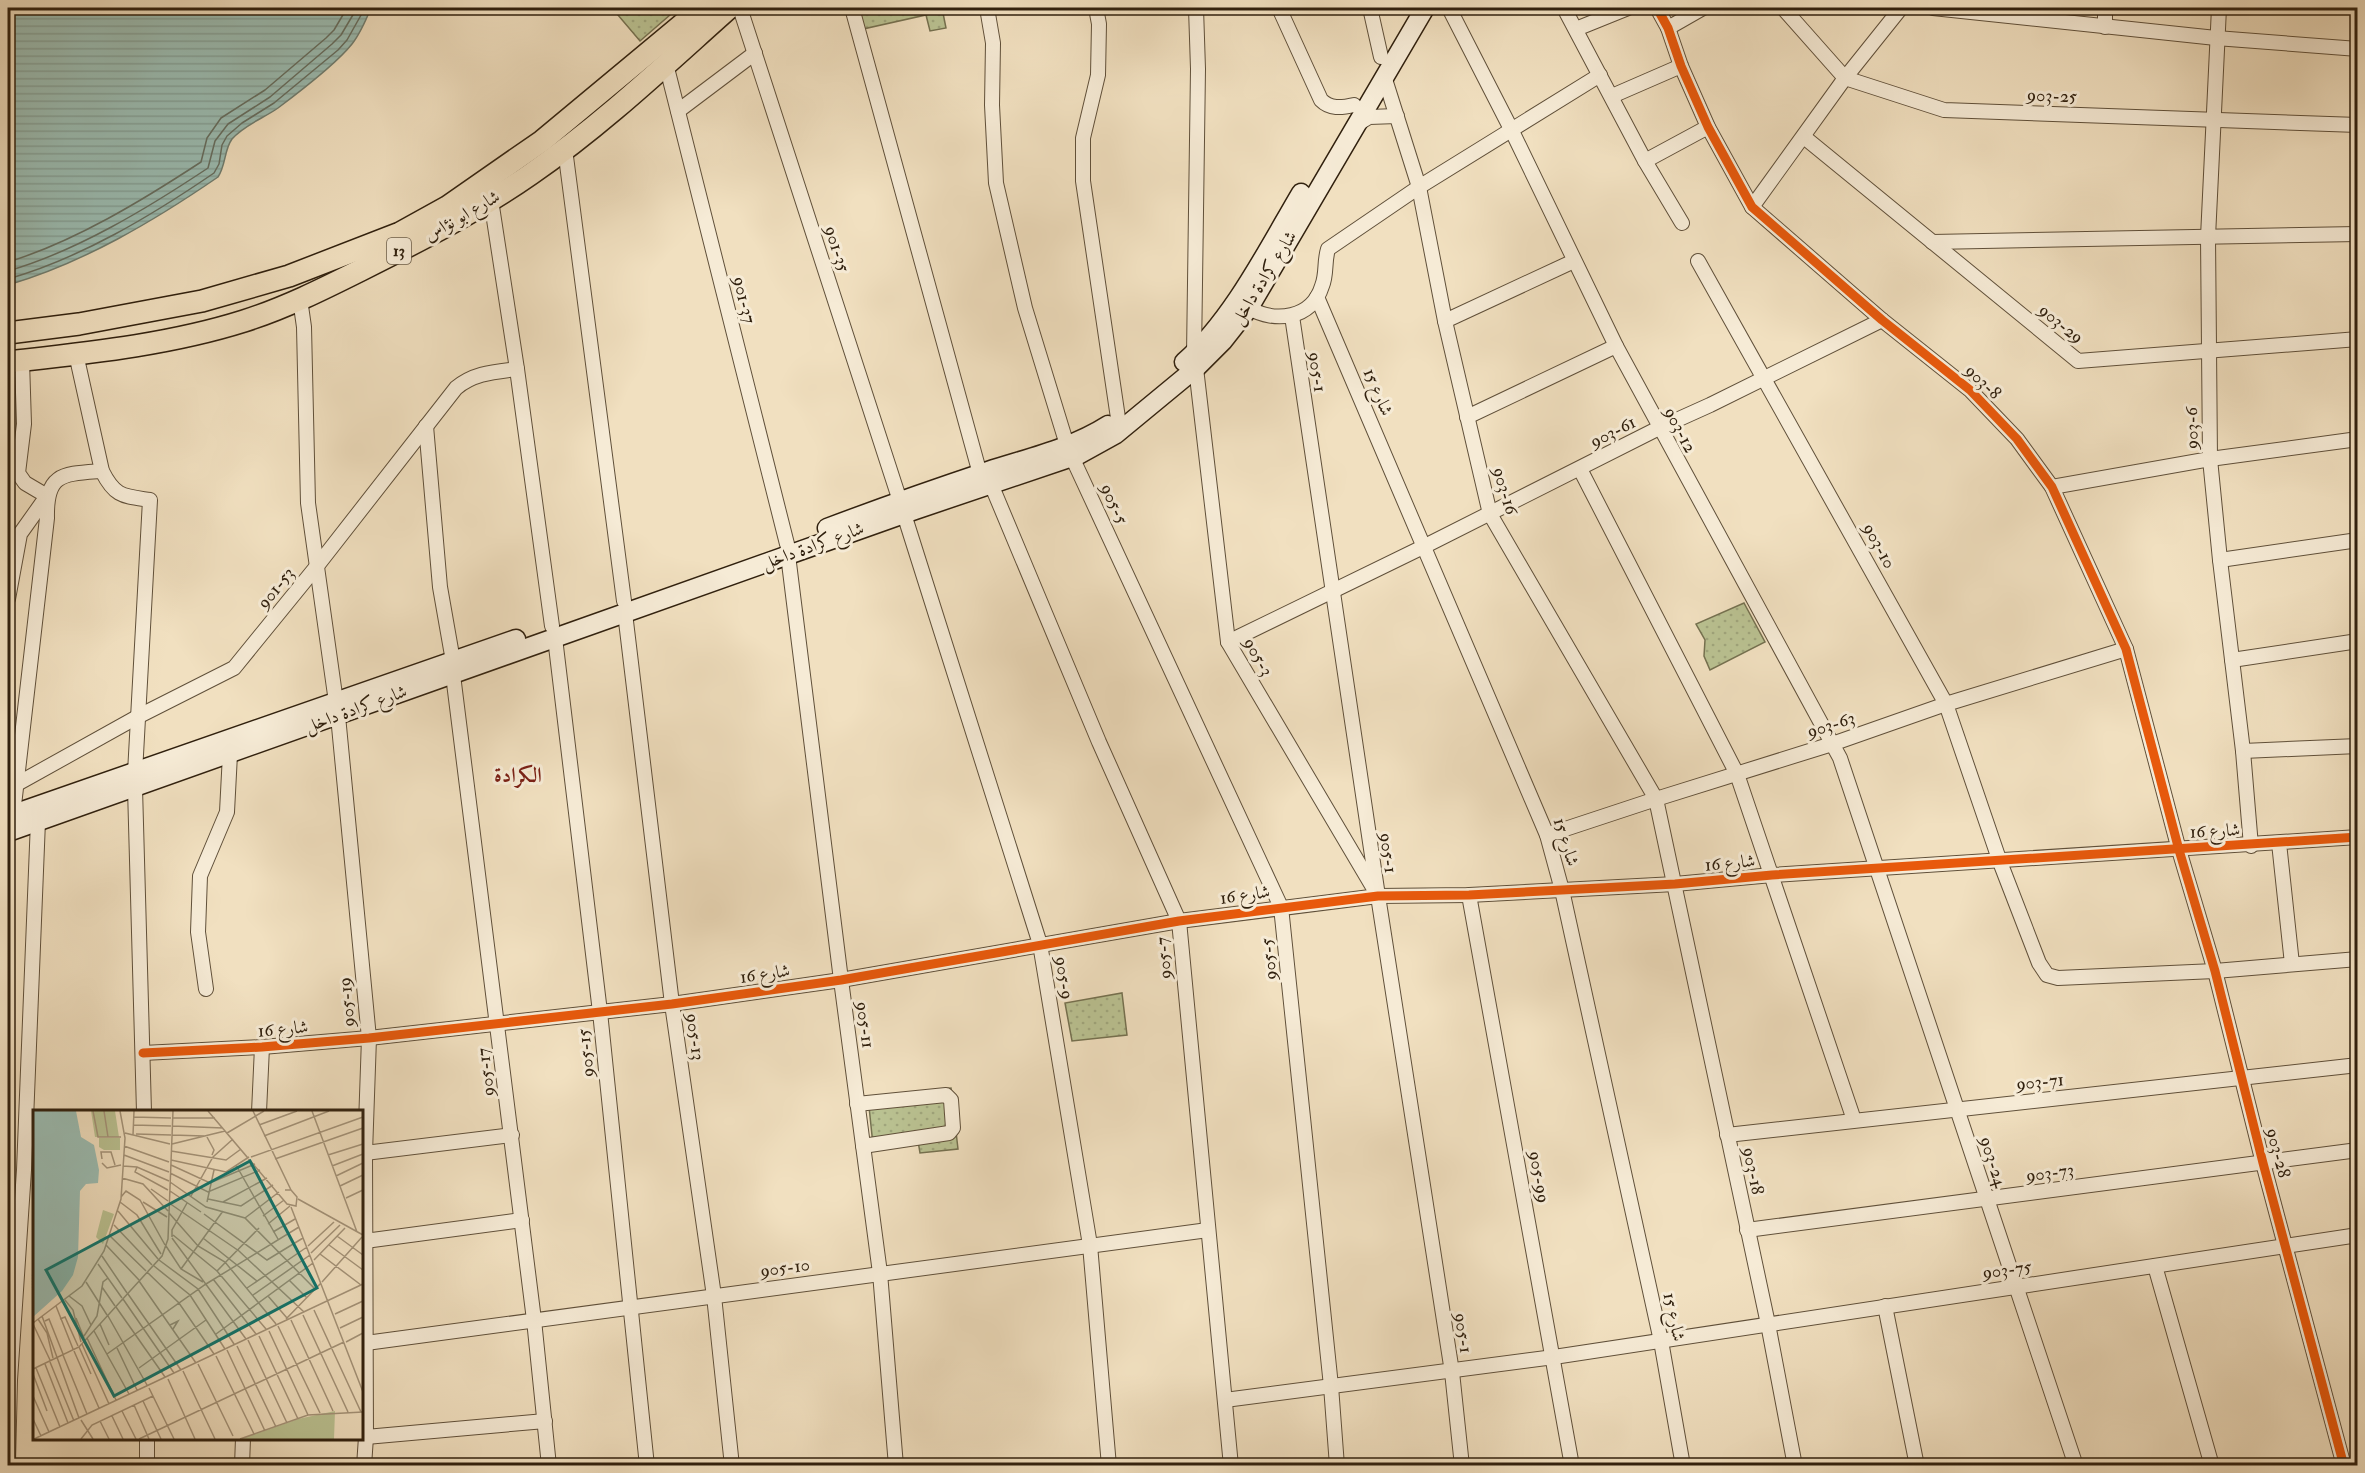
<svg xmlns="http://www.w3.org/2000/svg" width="2365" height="1473" font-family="'IM FELL Double Pica',Amiri,serif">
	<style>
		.park { fill: url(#park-dots); stroke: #757150; stroke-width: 1.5 }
		.water { fill: url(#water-rules); stroke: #707e71; stroke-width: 1.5 }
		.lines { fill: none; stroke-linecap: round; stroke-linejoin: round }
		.shore { stroke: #666e60; stroke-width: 1.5 }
		.minor-casing { stroke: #60503a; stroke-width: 16 }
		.secondary-casing { stroke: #30200e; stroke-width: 21 }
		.primary-casing { stroke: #30200e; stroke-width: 24 }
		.minor { stroke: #f6ebd6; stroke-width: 14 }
		.secondary { stroke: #f6ebd6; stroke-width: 18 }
		.primary { stroke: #f1e0c0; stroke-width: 21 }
		.cycleway-casing { stroke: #f6ebd6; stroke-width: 13 }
		.cycleway { stroke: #e8590c; stroke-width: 9 }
		.labels { text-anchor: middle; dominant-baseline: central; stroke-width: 6; stroke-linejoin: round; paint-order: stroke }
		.shield { fill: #f6ebd6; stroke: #6b5d4a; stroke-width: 1.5 }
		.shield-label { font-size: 16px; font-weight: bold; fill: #30200e }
		.street-label { font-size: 18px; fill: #30200e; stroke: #f6ebd6 }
		.quarter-label { font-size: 21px; font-weight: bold; fill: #7a1f14; stroke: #f6ebd6 }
		.inset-river { fill: none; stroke: #9bbdb3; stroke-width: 3 }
		.inset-road { fill: none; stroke: #a49379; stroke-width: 1.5 }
		.view { fill: #0f766e; fill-opacity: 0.15; stroke: #0f766e; stroke-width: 3 }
		.inset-edge { fill: none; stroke: #30200e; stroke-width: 3 }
	</style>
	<defs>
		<pattern id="park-dots" width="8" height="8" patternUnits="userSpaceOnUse" patternTransform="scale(1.5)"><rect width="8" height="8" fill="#bac292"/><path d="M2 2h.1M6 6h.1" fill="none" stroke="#a0a67d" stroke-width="1.8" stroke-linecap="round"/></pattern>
		<pattern id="water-rules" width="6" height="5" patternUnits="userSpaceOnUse" patternTransform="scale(1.5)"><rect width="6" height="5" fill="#9bbdb3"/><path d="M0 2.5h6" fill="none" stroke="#86a299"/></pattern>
	</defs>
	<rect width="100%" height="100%" fill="#f1e0c0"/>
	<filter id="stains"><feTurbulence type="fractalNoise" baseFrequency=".00333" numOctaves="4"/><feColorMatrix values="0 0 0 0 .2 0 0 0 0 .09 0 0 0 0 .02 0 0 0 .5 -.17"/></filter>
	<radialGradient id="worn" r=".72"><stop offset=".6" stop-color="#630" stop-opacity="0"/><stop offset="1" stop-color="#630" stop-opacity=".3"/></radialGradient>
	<g class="park">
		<path d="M 612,8 L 678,8 L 640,41 Z"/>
		<path d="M 858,8 L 942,8 L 946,28 L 930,31 L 926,15 L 863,29 Z"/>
		<path d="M 1744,603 L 1765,642 L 1710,670 L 1704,656 L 1705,640 L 1696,624 Z"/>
		<path d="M 1122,993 L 1127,1035 L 1072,1041 L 1065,1003 Z"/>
		<path d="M 951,1088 L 958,1149 L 920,1153 L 918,1141 L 873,1145 L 868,1097 Z"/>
	</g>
	<path class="water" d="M 8,8 L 371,8 C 366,20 360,34 352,44 C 337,63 298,93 278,108 C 264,118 244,125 232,139 C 224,150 226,165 218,177 C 154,221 83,263 8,285 Z"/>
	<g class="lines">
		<g class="shore">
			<path d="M 8,262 C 74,242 143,200 201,162 L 207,138 L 221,118 L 265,90 L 326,38 L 334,30 L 347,8"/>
			<path d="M 8,271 C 77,251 148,208 208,168 L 215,141 L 228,124 L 270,97 L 332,44 L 341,35 L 357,8"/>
			<path d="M 8,279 C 81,258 151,216 214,173 L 219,164 L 222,145 L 227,136 L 242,123 L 274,103 L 338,50 L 347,40 L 365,8"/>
		</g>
		<defs>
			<g id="minor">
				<path d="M 740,8 L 900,501"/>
				<path d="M 852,8 L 980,474"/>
				<path d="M 987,8 L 993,43 L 992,105 L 996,183 L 1025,308 L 1067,445"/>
				<path d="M 1096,8 L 1099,24 L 1098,75 L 1083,138 L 1083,181 L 1118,418"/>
				<path d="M 1279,8 L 1321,100 C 1330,109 1341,108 1354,105"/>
				<path d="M 1370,8 L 1381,57"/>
				<path d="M 1449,8 L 1511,129 L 1616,346 L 1840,758 L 2076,1466"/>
				<path d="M 1564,8 L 1645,161 L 1682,223"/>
				<path d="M 1657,8 L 1668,28 L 1681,66 L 1708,127 L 1752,207 L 1882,320 L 1970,390 L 2017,439 L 2052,487 L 2126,649 L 2179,850 L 2215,971 L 2263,1163 L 2344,1466"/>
				<path d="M 1783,8 L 1845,78 L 1944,110 L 2358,125"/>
				<path d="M 1933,8 L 2216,38 L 2358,49"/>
				<path d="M 2219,8 L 2208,237 L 2210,459 L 2220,560 L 2243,751 L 2251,846"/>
				<path d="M 2105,27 L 2105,8"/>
				<path d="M 1668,28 L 1703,8"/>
				<path d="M 1576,29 L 1628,8"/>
				<path d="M 666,64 L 787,544"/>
				<path d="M 1384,76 L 1419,187 L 1445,321 L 1490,514 L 1656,799 L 1768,1324 L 1795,1466"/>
				<path d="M 1612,96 L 1681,66"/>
				<path d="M 678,111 L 755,53"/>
				<path d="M 1356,125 L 1369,117 L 1397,116"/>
				<path d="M 1804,137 L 2078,361 L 2358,339"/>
				<path d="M 565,149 L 624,601"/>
				<path d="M 1645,161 L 1708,127"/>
				<path d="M 491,200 L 517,369 L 552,626"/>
				<path d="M 1752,207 L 1845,78 L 1901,8"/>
				<path d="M 1932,242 L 2358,234"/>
				<path d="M 1698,261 L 1946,704 L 2000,862 L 2039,963 L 2047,975 L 2058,978 L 2215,971 L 2358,959"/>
				<path d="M 1317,297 L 1547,835 L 1562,890 L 1661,1341 L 1683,1466"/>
				<path d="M 300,299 L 304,327 L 308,503 L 336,702"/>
				<path d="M 1249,308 C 1275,323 1312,319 1322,286 C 1327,274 1324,262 1328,249 L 1419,187 L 1600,75"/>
				<path d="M 1292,316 L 1378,896 L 1452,1372 L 1462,1466"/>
				<path d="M 1445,321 L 1574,261"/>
				<path d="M 76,354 L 102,471 C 115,497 123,496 150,500 L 135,773"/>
				<path d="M 1194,354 L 1198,69 L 1196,8"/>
				<path d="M 1196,368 L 1228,642 L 1374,889"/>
				<path d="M 1467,417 L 1616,346"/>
				<path d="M 426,426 L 440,587 L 453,661"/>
				<path d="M 1072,457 L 1281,907 L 1331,1386 L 1337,1466"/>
				<path d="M 1580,469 L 1737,774 L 1854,1120"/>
				<path d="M 991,484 L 1099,742 L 1179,921 L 1231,1466"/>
				<path d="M 2052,487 L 2210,459 L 2358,439"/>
				<path d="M 904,514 L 1040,944 L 1090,1245 L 1109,1466"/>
				<path d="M 788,555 L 841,980 L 880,1273 L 896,1466"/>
				<path d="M 2220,560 L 2358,540"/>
				<path d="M 8,599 L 20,534 L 47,496 L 25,483 L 18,473 L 24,424 L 22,361"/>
				<path d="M 625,613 L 672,1004 L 714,1296 L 732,1466"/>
				<path d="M 555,638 L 600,1012 L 647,1466"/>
				<path d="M 1228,642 L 1425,546 L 1659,428 L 1710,405 L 1882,320"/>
				<path d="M 2232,660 L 2358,641"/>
				<path d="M 453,675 L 534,1320 L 549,1466"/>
				<path d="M 338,716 L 369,1038 L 365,1153 L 366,1437 L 364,1466"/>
				<path d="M 2243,751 L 2358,746"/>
				<path d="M 17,784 L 139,716 L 234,668 L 317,566 L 456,388 C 474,373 494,372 517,369"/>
				<path d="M 135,788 L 144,1112"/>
				<path d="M 13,814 L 47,518 C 46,473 62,474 102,471"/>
				<path d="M 1547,835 L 1656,799 L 1832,744 L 1946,704 L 2126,649"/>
				<path d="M 2279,843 L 2292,964"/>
				<path d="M 1469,895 L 1572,1466"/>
				<path d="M 206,989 L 198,932 L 200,876 L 227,812 L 230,754"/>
				<path d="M 143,1053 L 262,1047 L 369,1038 L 672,1004 L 841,980 L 1179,921 L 1378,896 L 1469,895 L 1675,884 L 1772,875 L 2358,837"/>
				<path d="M 857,1104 L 946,1095 L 951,1100 L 953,1128 L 949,1133 L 863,1146"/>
				<path d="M 259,1112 L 262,1047"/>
				<path d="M 1727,1135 L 2358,1065"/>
				<path d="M 365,1153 L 512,1135"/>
				<path d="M 1747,1230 L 2358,1150"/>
				<path d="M 365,1241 L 522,1220"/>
				<path d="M 2155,1266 L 2212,1466"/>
				<path d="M 1885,1306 L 1917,1466"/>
				<path d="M 366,1343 L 1208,1230"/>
				<path d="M 1225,1400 L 1554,1357 L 2358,1235"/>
				<path d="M 366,1437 L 545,1421"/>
				<path d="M 147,1438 L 147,1466"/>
				<path d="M 8,1462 L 10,1380 L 24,1170 L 38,821"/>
				<path d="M 242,1466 L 243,1438"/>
			</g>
			<g id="secondary">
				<path d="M 1184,362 C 1232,321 1269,247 1301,193"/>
				<path d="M 827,528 C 880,508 934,489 988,471 C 1028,458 1072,448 1108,425"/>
				<path d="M 8,816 L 516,639"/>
				<path d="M 8,832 L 915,510 L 1078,455 L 1116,434 L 1196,368 L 1223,341 L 1249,308 L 1425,8"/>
			</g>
			<g id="primary">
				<path d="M 8,333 L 79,324 L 202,301 L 289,276 L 400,233 L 447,207 L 542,141 L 702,8"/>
				<path d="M 8,362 C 87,353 168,345 244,321 C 285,308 323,289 361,270 C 419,241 478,211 531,174 C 602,125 665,65 729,8"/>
			</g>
		</defs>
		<use href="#minor" class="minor-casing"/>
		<use href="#secondary" class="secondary-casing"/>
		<use href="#primary" class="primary-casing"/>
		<use href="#minor" class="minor"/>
		<use href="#secondary" class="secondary"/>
		<use href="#primary" class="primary"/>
		<defs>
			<g id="cycleway">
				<path d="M 1657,8 L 1668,28 L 1681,66 L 1708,127 L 1752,207 L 1882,320 L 1970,390 L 2017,439 L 2052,487 L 2126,649 L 2179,850 L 2215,971 L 2263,1163 L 2344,1466"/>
				<path d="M 143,1053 L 262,1047 L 369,1038 L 672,1004 L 841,980 L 1179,921 L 1378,896 L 1469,895 L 1675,884 L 1772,875 L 2358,837"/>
			</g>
		</defs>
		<use href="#cycleway" class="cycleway-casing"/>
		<use href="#cycleway" class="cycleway"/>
	</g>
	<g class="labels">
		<rect class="shield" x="387" y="238" width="24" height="26" rx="4.5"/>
		<g class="shield-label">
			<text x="399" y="251">13</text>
		</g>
		<g class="street-label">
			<text transform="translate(2052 96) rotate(2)">903-25</text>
			<text transform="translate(462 216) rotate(-30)">شارع ابو نؤاس</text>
			<text transform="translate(837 249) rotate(72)">901-35</text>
			<text transform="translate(1264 278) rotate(-58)">شارع كرادة داخل</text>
			<text transform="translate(744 300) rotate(76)">901-37</text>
			<text transform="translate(2061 324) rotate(39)">903-29</text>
			<text transform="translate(1317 372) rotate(81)">905-1</text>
			<text transform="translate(1983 382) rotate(43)">903-8</text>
			<text transform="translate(1378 392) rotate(67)">شارع 15</text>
			<text transform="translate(2192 428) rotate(-91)">903-6</text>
			<text transform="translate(1680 430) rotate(62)">903-12</text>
			<text transform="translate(1613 432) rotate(-27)">903-61</text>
			<text transform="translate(1505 491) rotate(73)">903-16</text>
			<text transform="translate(1114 504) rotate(65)">905-5</text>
			<text transform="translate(813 546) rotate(-20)">شارع كرادة داخل</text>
			<text transform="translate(1879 546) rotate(61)">903-10</text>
			<text transform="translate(276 588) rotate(-51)">901-53</text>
			<text transform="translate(1258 657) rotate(60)">905-3</text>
			<text transform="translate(356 709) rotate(-20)">شارع كرادة داخل</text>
			<text transform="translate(1831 725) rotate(-18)">903-63</text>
			<text transform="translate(2215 831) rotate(-3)">شارع 16</text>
			<text transform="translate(1566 842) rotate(73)">شارع 15</text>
			<text transform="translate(1388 853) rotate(82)">905-1</text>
			<text transform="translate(1730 863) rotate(-5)">شارع 16</text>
			<text transform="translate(1245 895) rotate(-8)">شارع 16</text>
			<text transform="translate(1164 958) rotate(-95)">905-7</text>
			<text transform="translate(1269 959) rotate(-96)">905-5</text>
			<text transform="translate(765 974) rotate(-8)">شارع 16</text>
			<text transform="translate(1064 978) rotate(81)">905-9</text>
			<text transform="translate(347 1002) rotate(-95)">905-19</text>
			<text transform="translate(865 1025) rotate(82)">905-11</text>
			<text transform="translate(283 1029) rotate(-5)">شارع 16</text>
			<text transform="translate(695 1037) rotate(82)">905-13</text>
			<text transform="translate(586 1053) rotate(-96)">905-15</text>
			<text transform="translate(486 1072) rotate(-97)">905-17</text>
			<text transform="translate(2040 1082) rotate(-6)">903-71</text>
			<text transform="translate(2278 1153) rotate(75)">903-28</text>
			<text transform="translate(1993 1162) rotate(72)">903-24</text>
			<text transform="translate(1753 1171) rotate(78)">903-18</text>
			<text transform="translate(2050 1173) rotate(-8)">903-73</text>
			<text transform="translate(1539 1177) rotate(80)">905-99</text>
			<text transform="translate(785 1268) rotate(-8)">905-10</text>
			<text transform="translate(2007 1270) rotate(-8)">903-75</text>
			<text transform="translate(1674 1317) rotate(78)">شارع 15</text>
			<text transform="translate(1463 1333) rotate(81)">905-1</text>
		</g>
		<g class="quarter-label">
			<text x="518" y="775">الكرادة</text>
		</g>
	</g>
	<g transform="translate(33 1110)">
		<rect width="330" height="330" fill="#f1e0c0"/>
		<path d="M 66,28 L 87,28 L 87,40 L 71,40 L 66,37 Z" fill="#bac292"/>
		<path d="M 58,1 L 82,1 L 86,27 L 62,27 ZM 70,100 L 81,104 L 70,134 L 63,127 ZM 302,301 L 301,329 L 207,329 L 265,309 Z" fill="#bac292"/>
		<path d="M 0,1 L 43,1 L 48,27 L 61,35 L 66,60 L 65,73 L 53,74 L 47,81 L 45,147 L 40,165 L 29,181 L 0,207 Z" fill="#9bbdb3"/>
		<path class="inset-river" d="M 13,1 L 20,50 L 26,60 L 45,67M 14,1 L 26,59 L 54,67M 15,1 L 23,50 L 27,58 L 43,64M 17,1 L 28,56 L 57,67M 0,166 L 12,130 L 15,51 L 8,1M 0,169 L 13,131 L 16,51 L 9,1M 0,172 L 15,131 L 18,51 L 10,1M 0,175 L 16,131 L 19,50 L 11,1M 0,178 L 17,131 L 22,86 L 34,70 L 61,68"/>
		<path class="inset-road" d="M 60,1 L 65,27 L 88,27M 71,1 L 75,27M 175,1 L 254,94 L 263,96 L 264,87 L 258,80 L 252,80M 220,1 L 258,80M 279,1 L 324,122M 101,7 L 138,8M 140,8 L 182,8M 100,15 L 138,16M 226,15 L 264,1M 139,16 L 190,18M 92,23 L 137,34M 194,23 L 231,1M 103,24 L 138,25M 100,25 L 101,1M 139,25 L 171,26M 231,26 L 296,1M 174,27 L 181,40 L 179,45M 139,34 L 192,21M 91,36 L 136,52M 138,41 L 193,50 L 208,39M 91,45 L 136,62M 295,45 L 330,34M 218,47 L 330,7M 69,49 L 68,42 L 78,42 L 82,55M 242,49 L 330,18M 138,50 L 193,62 L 216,47M 69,53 L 74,58 L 88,55M 138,55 L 177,73 L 222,54M 203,55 L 245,129M 90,56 L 104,57 L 136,71M 299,56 L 330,44M 104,57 L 102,62 L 135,80M 137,63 L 175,82 L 227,60M 303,66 L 330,53M 89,68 L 110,74 L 135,101M 137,72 L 173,97 L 212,108 L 282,179M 307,76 L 330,65M 118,79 L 135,91M 137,81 L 168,102M 158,86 L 180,47 L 200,29M 88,87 L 93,81 L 107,90 L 132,135M 313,88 L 330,80M 175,89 L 208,96 L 240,75M 265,89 L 330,125M 87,92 L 104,105 L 128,144M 110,92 L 134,107M 174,92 L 181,60M 190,92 L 234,68M 136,93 L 206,141 L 271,202M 258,97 L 330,282M 85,101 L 125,149M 136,103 L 165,136 L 192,152 L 243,214M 171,104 L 234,150 L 270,128M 230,106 L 251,90M 212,108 L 246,82M 235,114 L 257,96M 81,115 L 119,155M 240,122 L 262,109M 140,125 L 184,161 L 233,219M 77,126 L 113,161M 304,126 L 330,145M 139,127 L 139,120 L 154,93M 139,128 L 213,229M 170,128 L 224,171M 73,135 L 106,170M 296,135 L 330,160M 133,136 L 148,159 L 170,172M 275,136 L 301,112M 278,143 L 307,115M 287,144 L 328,175M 69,146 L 94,183M 126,150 L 165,179 L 201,234M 281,150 L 312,118M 65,154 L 89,188M 121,156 L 157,185 L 192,239M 148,159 L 190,101M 184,161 L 226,118M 114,162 L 146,193 L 181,244M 180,169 L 223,224M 256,170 L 274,188M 106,171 L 163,253M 53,172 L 74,205M 289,172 L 329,127M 69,177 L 82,196M 214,178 L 274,137M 95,184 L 148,260M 220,185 L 277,145M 36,186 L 49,196 L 58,215M 235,186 L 254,208M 90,189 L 141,263M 32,190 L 40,200 L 48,232M 23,196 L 40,239M 83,197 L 132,267M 281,200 L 328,302M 302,204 L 330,191M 270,205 L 315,302M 9,206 L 46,308M 75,206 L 114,275M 43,208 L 51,228M 5,209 L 14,223 L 20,248M 27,209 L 32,207 L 45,236M 253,209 L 288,173M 258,210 L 300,301M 12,211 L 16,209 L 30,244M 0,213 L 49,176 L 71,141 L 88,89 L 92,28 L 87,1M 0,214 L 17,250M 67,214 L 76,235M 137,215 L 145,211 L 140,219M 245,216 L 287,303M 307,218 L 330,207M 61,221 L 96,284M 236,221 L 275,305M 183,224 L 280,153M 51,226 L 64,206 L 70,172 L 75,168M 226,226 L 265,309M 54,228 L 83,290M 215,230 L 254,313M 313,232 L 330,223M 49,234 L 76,294M 204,236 L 243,317M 46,237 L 58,264M 84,238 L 104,280M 194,240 L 232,321M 41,241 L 66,298M 74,244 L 173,174 L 266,117M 30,245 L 54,304M 183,246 L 221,324M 17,252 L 41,311M 12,254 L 35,313M 165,254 L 200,326M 3,258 L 27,317M 106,258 L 173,210M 0,259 L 46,237 L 129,146 L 135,129 L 140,1M 150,261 L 182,329M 0,264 L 14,301M 135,269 L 162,329M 116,278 L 141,329M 0,286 L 16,322M 110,291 L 128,329M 101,295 L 116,329M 89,301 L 103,329M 79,306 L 90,329M 0,309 L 8,326M 48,310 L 60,329M 67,311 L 76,329M 1,329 L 330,174M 48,329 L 59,315 L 120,286M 106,329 L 311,232M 207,329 L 275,305 L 330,302"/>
		<path class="view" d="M 217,51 L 284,178 L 81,286 L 13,160 Z"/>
		<rect width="330" height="330" class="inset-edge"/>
	</g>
	<rect width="2365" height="1473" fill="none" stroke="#f1e0c0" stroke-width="30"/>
	<rect x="9" y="9" width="2347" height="1455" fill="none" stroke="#30200e" stroke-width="3"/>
	<rect x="15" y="15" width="2335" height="1443" fill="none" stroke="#30200e" stroke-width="1.5"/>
	<rect width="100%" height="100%" filter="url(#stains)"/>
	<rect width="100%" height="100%" fill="url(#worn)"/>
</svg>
